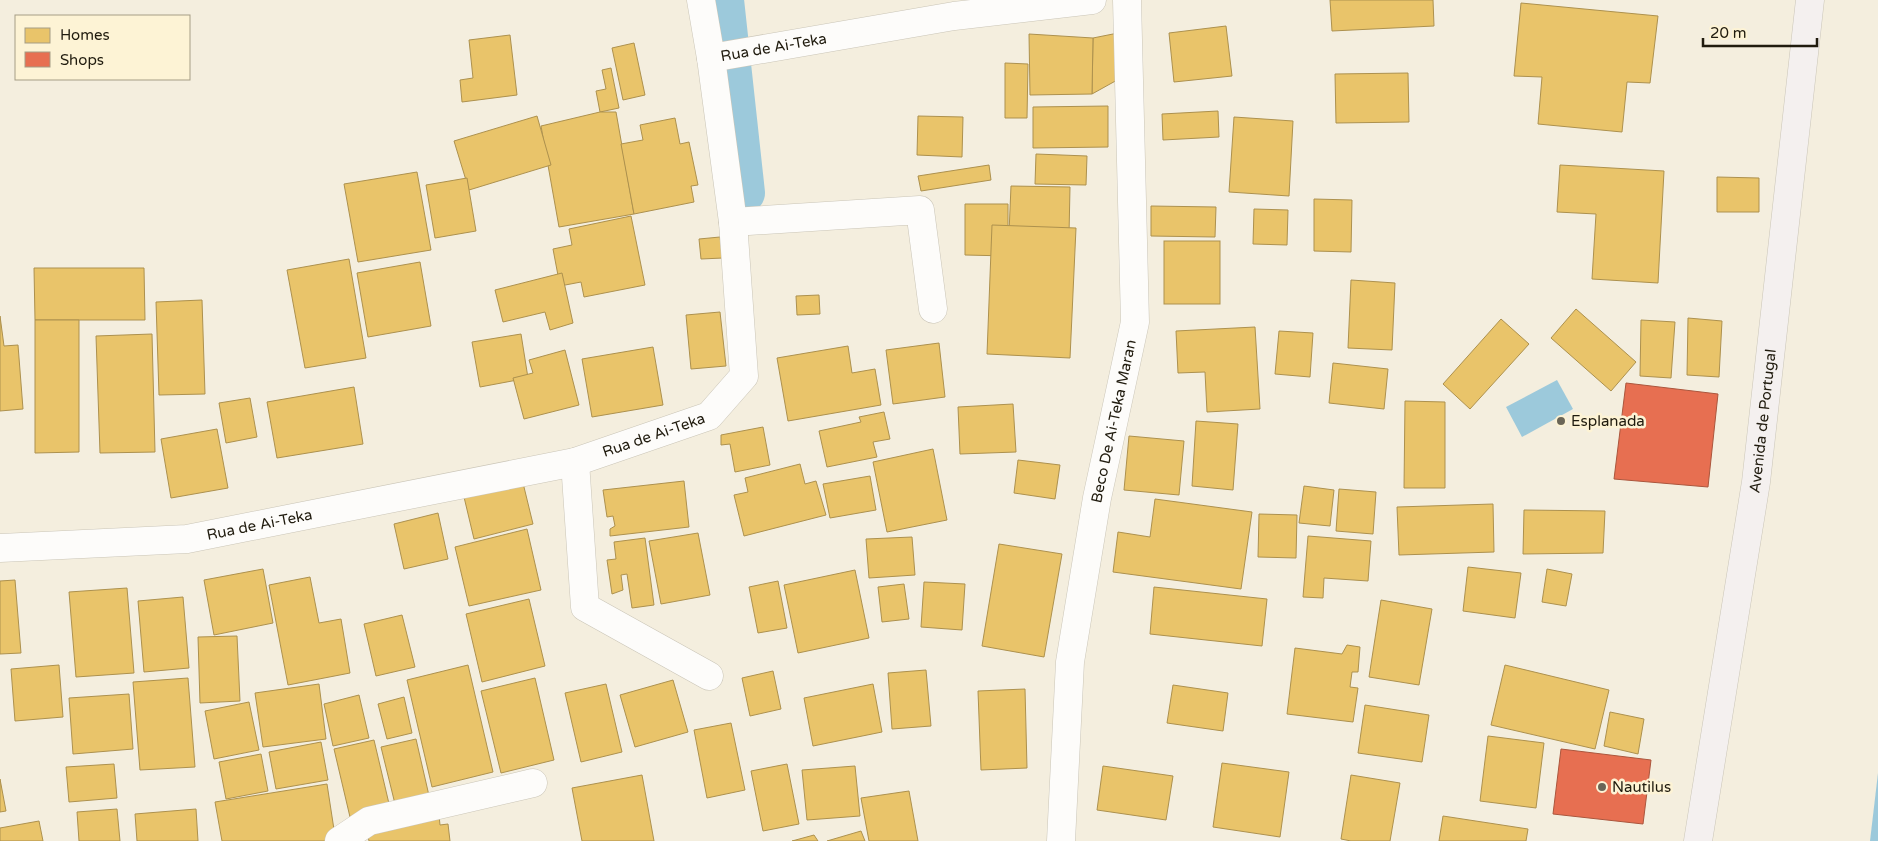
<svg xmlns="http://www.w3.org/2000/svg" width="1878" height="841" font-family="'Varela Round',sans-serif">
	<style>
		.water { fill: #9cc9db }
		.homes { fill: #e9c46a; stroke: #ad914e }
		.shops { fill: #e76f51; stroke: #ab563d }
		.lines { fill: none; stroke-linecap: round; stroke-linejoin: round }
		.canal { stroke: #9cc9db; stroke-width: 40 }
		.minor-casing { stroke: #cac5b7; stroke-width: 29 }
		.secondary-casing { stroke: #cac5b7; stroke-width: 29 }
		.minor { stroke: #fdfcfa; stroke-width: 28 }
		.secondary { stroke: #f4f0ef; stroke-width: 28 }
		.poi-dot { fill: #6a6557; stroke: #fdf3d5; stroke-width: 2 }
		.labels { text-anchor: middle; dominant-baseline: central; stroke-width: 5; stroke-linejoin: round; paint-order: stroke }
		.street-label { font-size: 15px; fill: #201b0e; stroke: #fdf3d5 }
		.poi-label { font-size: 15px; fill: #201b0e; stroke: #fdf3d5; text-anchor: start }
	</style>
	<rect width="100%" height="100%" fill="#f4eede"/>
	<g class="water">
		<path d="M 1557,380 L 1573,409 L 1522,437 L 1506,407 Z"/>
		<path d="M 1878,773 L 1878,841 L 1870,841 Z"/>
	</g>
	<g class="homes">
		<path d="M 1330,0 L 1433,0 L 1434,26 L 1332,31 Z"/>
		<path d="M 1521,3 L 1658,16 L 1650,83 L 1627,82 L 1622,132 L 1538,124 L 1542,77 L 1514,76 Z"/>
		<path d="M 1226,26 L 1232,76 L 1174,82 L 1169,33 Z"/>
		<path d="M 1118,33 L 1119,79 L 1092,94 L 1093,38 Z"/>
		<path d="M 1029,34 L 1093,38 L 1092,94 L 1030,95 Z"/>
		<path d="M 510,35 L 517,95 L 462,102 L 460,80 L 473,78 L 469,40 Z"/>
		<path d="M 634,43 L 645,95 L 623,100 L 612,48 Z"/>
		<path d="M 1005,63 L 1028,64 L 1027,118 L 1005,118 Z"/>
		<path d="M 611,68 L 619,108 L 600,112 L 596,91 L 606,89 L 602,70 Z"/>
		<path d="M 1408,73 L 1409,122 L 1336,123 L 1335,74 Z"/>
		<path d="M 1108,106 L 1108,147 L 1033,148 L 1033,107 Z"/>
		<path d="M 1218,111 L 1219,137 L 1163,140 L 1162,114 Z"/>
		<path d="M 600,112 L 616,112 L 634,214 L 559,227 L 541,126 Z"/>
		<path d="M 537,116 L 551,165 L 469,190 L 454,141 Z"/>
		<path d="M 918,116 L 963,117 L 962,157 L 917,155 Z"/>
		<path d="M 1234,117 L 1293,121 L 1289,196 L 1229,192 Z"/>
		<path d="M 675,118 L 680,144 L 689,142 L 698,185 L 691,186 L 694,202 L 634,214 L 621,144 L 643,140 L 640,125 Z"/>
		<path d="M 1036,154 L 1087,156 L 1086,185 L 1035,184 Z"/>
		<path d="M 989,165 L 991,180 L 921,191 L 918,176 Z"/>
		<path d="M 1560,165 L 1664,171 L 1658,283 L 1592,279 L 1596,214 L 1557,212 Z"/>
		<path d="M 417,172 L 431,250 L 358,262 L 344,184 Z"/>
		<path d="M 1717,177 L 1759,178 L 1759,212 L 1717,212 Z"/>
		<path d="M 467,178 L 476,231 L 435,238 L 426,185 Z"/>
		<path d="M 1011,186 L 1070,187 L 1069,235 L 1009,233 Z"/>
		<path d="M 1314,199 L 1352,200 L 1351,252 L 1314,251 Z"/>
		<path d="M 965,204 L 1008,204 L 1008,256 L 965,255 Z"/>
		<path d="M 1151,206 L 1216,207 L 1215,237 L 1151,236 Z"/>
		<path d="M 1254,209 L 1288,210 L 1287,245 L 1253,244 Z"/>
		<path d="M 631,216 L 645,285 L 584,297 L 581,282 L 560,286 L 553,249 L 572,245 L 569,229 Z"/>
		<path d="M 992,225 L 1076,228 L 1070,358 L 987,354 Z"/>
		<path d="M 720,237 L 723,258 L 701,259 L 699,239 Z"/>
		<rect x="1164" y="241" width="56" height="63"/>
		<path d="M 349,259 L 366,358 L 305,368 L 287,270 Z"/>
		<path d="M 420,262 L 431,326 L 368,337 L 357,273 Z"/>
		<path d="M 34,268 L 144,268 L 145,320 L 35,320 Z"/>
		<path d="M 562,273 L 573,323 L 550,330 L 545,312 L 503,322 L 495,290 Z"/>
		<path d="M 1351,280 L 1395,283 L 1392,350 L 1348,348 Z"/>
		<path d="M 819,295 L 820,314 L 797,315 L 796,296 Z"/>
		<path d="M 202,300 L 205,394 L 159,395 L 156,302 Z"/>
		<path d="M 1576,309 L 1636,362 L 1611,391 L 1551,338 Z"/>
		<path d="M 720,312 L 726,366 L 691,369 L 686,315 Z"/>
		<path d="M 0,316 L 4,346 L 18,345 L 23,409 L 0,411 Z"/>
		<path d="M 1688,318 L 1722,321 L 1719,377 L 1687,375 Z"/>
		<path d="M 1501,319 L 1529,344 L 1470,409 L 1443,384 Z"/>
		<path d="M 35,320 L 79,320 L 79,452 L 35,453 Z"/>
		<path d="M 1641,320 L 1675,322 L 1671,378 L 1640,376 Z"/>
		<path d="M 1255,327 L 1260,409 L 1207,412 L 1205,372 L 1178,373 L 1176,331 Z"/>
		<path d="M 1279,331 L 1313,333 L 1310,377 L 1275,374 Z"/>
		<path d="M 152,334 L 155,452 L 100,453 L 96,336 Z"/>
		<path d="M 521,334 L 528,378 L 480,387 L 472,342 Z"/>
		<path d="M 939,343 L 945,397 L 893,404 L 886,350 Z"/>
		<path d="M 848,346 L 852,373 L 875,369 L 881,405 L 788,421 L 777,358 Z"/>
		<path d="M 653,347 L 663,405 L 592,417 L 582,359 Z"/>
		<path d="M 565,350 L 579,405 L 524,419 L 513,378 L 533,373 L 529,360 Z"/>
		<path d="M 1333,363 L 1388,369 L 1384,409 L 1329,403 Z"/>
		<path d="M 354,387 L 363,444 L 277,458 L 267,402 Z"/>
		<path d="M 250,398 L 257,437 L 226,443 L 219,403 Z"/>
		<path d="M 1405,401 L 1445,402 L 1445,488 L 1404,488 Z"/>
		<path d="M 1013,404 L 1016,452 L 960,454 L 958,407 Z"/>
		<path d="M 884,412 L 890,439 L 873,442 L 877,457 L 827,467 L 819,431 L 861,422 L 859,417 Z"/>
		<path d="M 1196,421 L 1238,424 L 1233,490 L 1192,486 Z"/>
		<path d="M 763,427 L 770,465 L 735,472 L 730,444 L 721,445 L 721,435 Z"/>
		<path d="M 217,429 L 228,488 L 171,498 L 161,439 Z"/>
		<path d="M 1129,436 L 1184,441 L 1179,495 L 1124,490 Z"/>
		<path d="M 933,449 L 947,520 L 887,532 L 873,462 Z"/>
		<path d="M 1018,460 L 1060,465 L 1055,499 L 1014,493 Z"/>
		<path d="M 800,464 L 805,484 L 816,481 L 826,515 L 744,536 L 734,495 L 748,492 L 745,478 Z"/>
		<path d="M 870,476 L 876,510 L 830,518 L 823,484 Z"/>
		<path d="M 684,481 L 689,527 L 610,536 L 610,529 L 615,526 L 613,516 L 607,517 L 603,490 Z"/>
		<path d="M 523,483 L 533,524 L 474,539 L 464,497 Z"/>
		<path d="M 1304,486 L 1334,490 L 1330,526 L 1299,523 Z"/>
		<path d="M 1339,489 L 1376,492 L 1373,534 L 1336,531 Z"/>
		<path d="M 1155,499 L 1252,512 L 1241,589 L 1113,572 L 1118,532 L 1150,537 Z"/>
		<path d="M 1493,504 L 1494,552 L 1399,555 L 1397,507 Z"/>
		<path d="M 1524,510 L 1605,511 L 1603,553 L 1523,554 Z"/>
		<path d="M 438,513 L 448,559 L 404,569 L 394,524 Z"/>
		<path d="M 1259,514 L 1297,515 L 1296,558 L 1258,557 Z"/>
		<path d="M 527,529 L 541,590 L 469,606 L 455,547 Z"/>
		<path d="M 698,533 L 710,595 L 661,604 L 649,541 Z"/>
		<path d="M 1308,536 L 1371,541 L 1368,581 L 1324,578 L 1323,598 L 1303,597 Z"/>
		<path d="M 912,537 L 915,575 L 869,578 L 866,539 Z"/>
		<path d="M 645,538 L 654,605 L 632,608 L 627,574 L 621,575 L 623,590 L 612,594 L 607,560 L 616,559 L 614,542 Z"/>
		<path d="M 999,544 L 1062,554 L 1044,657 L 982,646 Z"/>
		<path d="M 1468,567 L 1521,573 L 1515,618 L 1463,611 Z"/>
		<path d="M 263,569 L 273,623 L 214,635 L 204,580 Z"/>
		<path d="M 1547,569 L 1572,574 L 1566,606 L 1542,602 Z"/>
		<path d="M 855,570 L 869,638 L 798,653 L 784,585 Z"/>
		<path d="M 310,577 L 319,623 L 341,619 L 350,673 L 288,685 L 269,585 Z"/>
		<path d="M 15,580 L 21,653 L 0,654 L 0,581 Z"/>
		<path d="M 778,581 L 787,628 L 758,633 L 749,587 Z"/>
		<path d="M 924,582 L 965,584 L 962,630 L 921,627 Z"/>
		<path d="M 904,584 L 909,619 L 882,622 L 878,587 Z"/>
		<path d="M 1154,587 L 1267,599 L 1262,646 L 1150,634 Z"/>
		<path d="M 127,588 L 134,673 L 76,677 L 69,592 Z"/>
		<path d="M 183,597 L 189,668 L 144,672 L 138,601 Z"/>
		<path d="M 529,599 L 545,666 L 482,682 L 466,614 Z"/>
		<path d="M 1381,600 L 1432,609 L 1419,685 L 1369,677 Z"/>
		<path d="M 402,615 L 415,667 L 376,676 L 364,624 Z"/>
		<path d="M 237,636 L 240,701 L 200,703 L 198,637 Z"/>
		<path d="M 1347,645 L 1360,647 L 1358,672 L 1352,672 L 1350,687 L 1358,688 L 1353,722 L 1287,714 L 1295,648 L 1342,654 Z"/>
		<path d="M 59,665 L 63,717 L 15,721 L 11,669 Z"/>
		<path d="M 468,665 L 493,772 L 432,787 L 407,680 Z"/>
		<path d="M 1505,665 L 1609,690 L 1595,749 L 1491,725 Z"/>
		<path d="M 926,670 L 931,726 L 892,729 L 888,673 Z"/>
		<path d="M 773,671 L 781,709 L 750,716 L 742,678 Z"/>
		<path d="M 188,678 L 195,767 L 140,770 L 133,682 Z"/>
		<path d="M 535,678 L 554,760 L 501,773 L 481,691 Z"/>
		<path d="M 673,680 L 688,732 L 635,747 L 620,695 Z"/>
		<path d="M 319,684 L 326,739 L 263,747 L 255,693 Z"/>
		<path d="M 606,684 L 622,752 L 581,762 L 565,693 Z"/>
		<path d="M 873,684 L 882,732 L 813,746 L 804,698 Z"/>
		<path d="M 1173,685 L 1228,693 L 1223,731 L 1167,723 Z"/>
		<path d="M 1025,689 L 1027,768 L 981,770 L 978,691 Z"/>
		<path d="M 129,694 L 133,749 L 73,754 L 69,698 Z"/>
		<path d="M 359,695 L 369,738 L 333,746 L 324,704 Z"/>
		<path d="M 404,697 L 412,733 L 387,739 L 378,704 Z"/>
		<path d="M 249,702 L 259,750 L 214,759 L 205,711 Z"/>
		<path d="M 1365,705 L 1429,715 L 1422,762 L 1358,753 Z"/>
		<path d="M 1610,712 L 1644,719 L 1638,754 L 1604,746 Z"/>
		<path d="M 731,723 L 745,790 L 707,798 L 694,730 Z"/>
		<path d="M 1488,736 L 1544,743 L 1536,808 L 1480,801 Z"/>
		<path d="M 416,739 L 430,800 L 396,808 L 381,747 Z"/>
		<path d="M 374,740 L 390,808 L 350,817 L 334,749 Z"/>
		<path d="M 321,742 L 328,780 L 276,789 L 269,752 Z"/>
		<path d="M 261,754 L 268,791 L 226,799 L 219,762 Z"/>
		<path d="M 1222,763 L 1289,772 L 1280,837 L 1213,827 Z"/>
		<path d="M 114,764 L 117,798 L 69,802 L 66,767 Z"/>
		<path d="M 787,764 L 799,824 L 763,831 L 751,771 Z"/>
		<path d="M 855,766 L 860,816 L 807,820 L 802,770 Z"/>
		<path d="M 1103,766 L 1173,776 L 1166,820 L 1097,810 Z"/>
		<path d="M 642,775 L 654,841 L 582,841 L 572,788 Z"/>
		<path d="M 1351,775 L 1400,783 L 1390,841 L 1351,841 L 1341,839 Z"/>
		<path d="M 0,779 L 6,811 L 0,812 Z"/>
		<path d="M 327,784 L 335,836 L 329,841 L 222,841 L 215,802 Z"/>
		<path d="M 909,791 L 918,841 L 869,841 L 861,798 Z"/>
		<path d="M 117,809 L 120,841 L 79,841 L 77,812 Z"/>
		<path d="M 196,809 L 198,841 L 137,841 L 135,814 Z"/>
		<path d="M 439,815 L 440,825 L 448,824 L 450,841 L 369,841 L 366,826 Z"/>
		<path d="M 1443,816 L 1528,829 L 1526,841 L 1439,841 Z"/>
		<path d="M 39,821 L 43,841 L 0,841 L 0,828 Z"/>
		<path d="M 861,831 L 865,841 L 827,841 Z"/>
		<path d="M 814,835 L 818,841 L 792,841 Z"/>
	</g>
	<g class="shops">
		<path d="M 1626,383 L 1718,394 L 1708,487 L 1614,479 Z"/>
		<path d="M 1561,749 L 1651,760 L 1643,824 L 1553,814 Z"/>
	</g>
	<g class="lines">
		<path class="canal" d="M 724,0 L 745,193"/>
		<defs>
			<g id="minor">
				<path d="M 701,0 L 711,58"/>
				<path d="M 733,222 L 920,210 L 933,309"/>
				<path d="M 575,462 L 585,607 L 709,676"/>
				<path id="s1" d="M 0,548 L 187,539 L 575,462 L 709,416 L 744,376 L 733,222 L 711,58 L 954,16 L 1092,0"/>
				<path d="M 339,841 L 369,821 L 533,783"/>
				<path id="s2" d="M 1061,841 L 1070,662 L 1097,498 L 1135,322 L 1127,0"/>
			</g>
			<g id="secondary">
				<path id="s3" d="M 1698,841 L 1756,482 L 1810,0"/>
			</g>
		</defs>
		<use href="#minor" class="minor-casing"/>
		<use href="#secondary" class="secondary-casing"/>
		<use href="#minor" class="minor"/>
		<use href="#secondary" class="secondary"/>
	</g>
	<g class="poi-dot">
		<circle cx="1561" cy="421" r="5"/>
		<circle cx="1602" cy="787" r="5"/>
	</g>
	<g class="labels">
		<g class="street-label">
			<text stroke="none"><textPath href="#s1" startOffset="1161">Rua de Ai-Teka</textPath></text>
			<text stroke="none"><textPath href="#s2" startOffset="424">Beco De Ai-Teka Maran</textPath></text>
			<text stroke="none"><textPath href="#s3" startOffset="425">Avenida de Portugal</textPath></text>
			<text stroke="none"><textPath href="#s1" startOffset="666">Rua de Ai-Teka</textPath></text>
			<text stroke="none"><textPath href="#s1" startOffset="261">Rua de Ai-Teka</textPath></text>
		</g>
		<g class="poi-label">
			<text x="1571" y="421">Esplanada</text>
			<text x="1612" y="787">Nautilus</text>
		</g>
	</g>
	<rect x="15" y="15" width="175" height="65" fill="#fdf3d5" stroke="#a59d85"/>
	<rect x="25" y="28" width="25" height="15" fill="#e9c46a" stroke="#a59d85"/>
	<text x="60" y="40" font-size="15" fill="#201b0e">Homes</text>
	<rect x="25" y="52" width="25" height="15" fill="#e76f51" stroke="#a59d85"/>
	<text x="60" y="65" font-size="15" fill="#201b0e">Shops</text>
	<path d="M1703 38v8h114v-8" fill="none" stroke="#201b0e" stroke-width="2.5"/>
	<text x="1710" y="38" font-size="15" fill="#201b0e" stroke="#fdf3d5" stroke-width="4" paint-order="stroke">20 m</text>
</svg>
